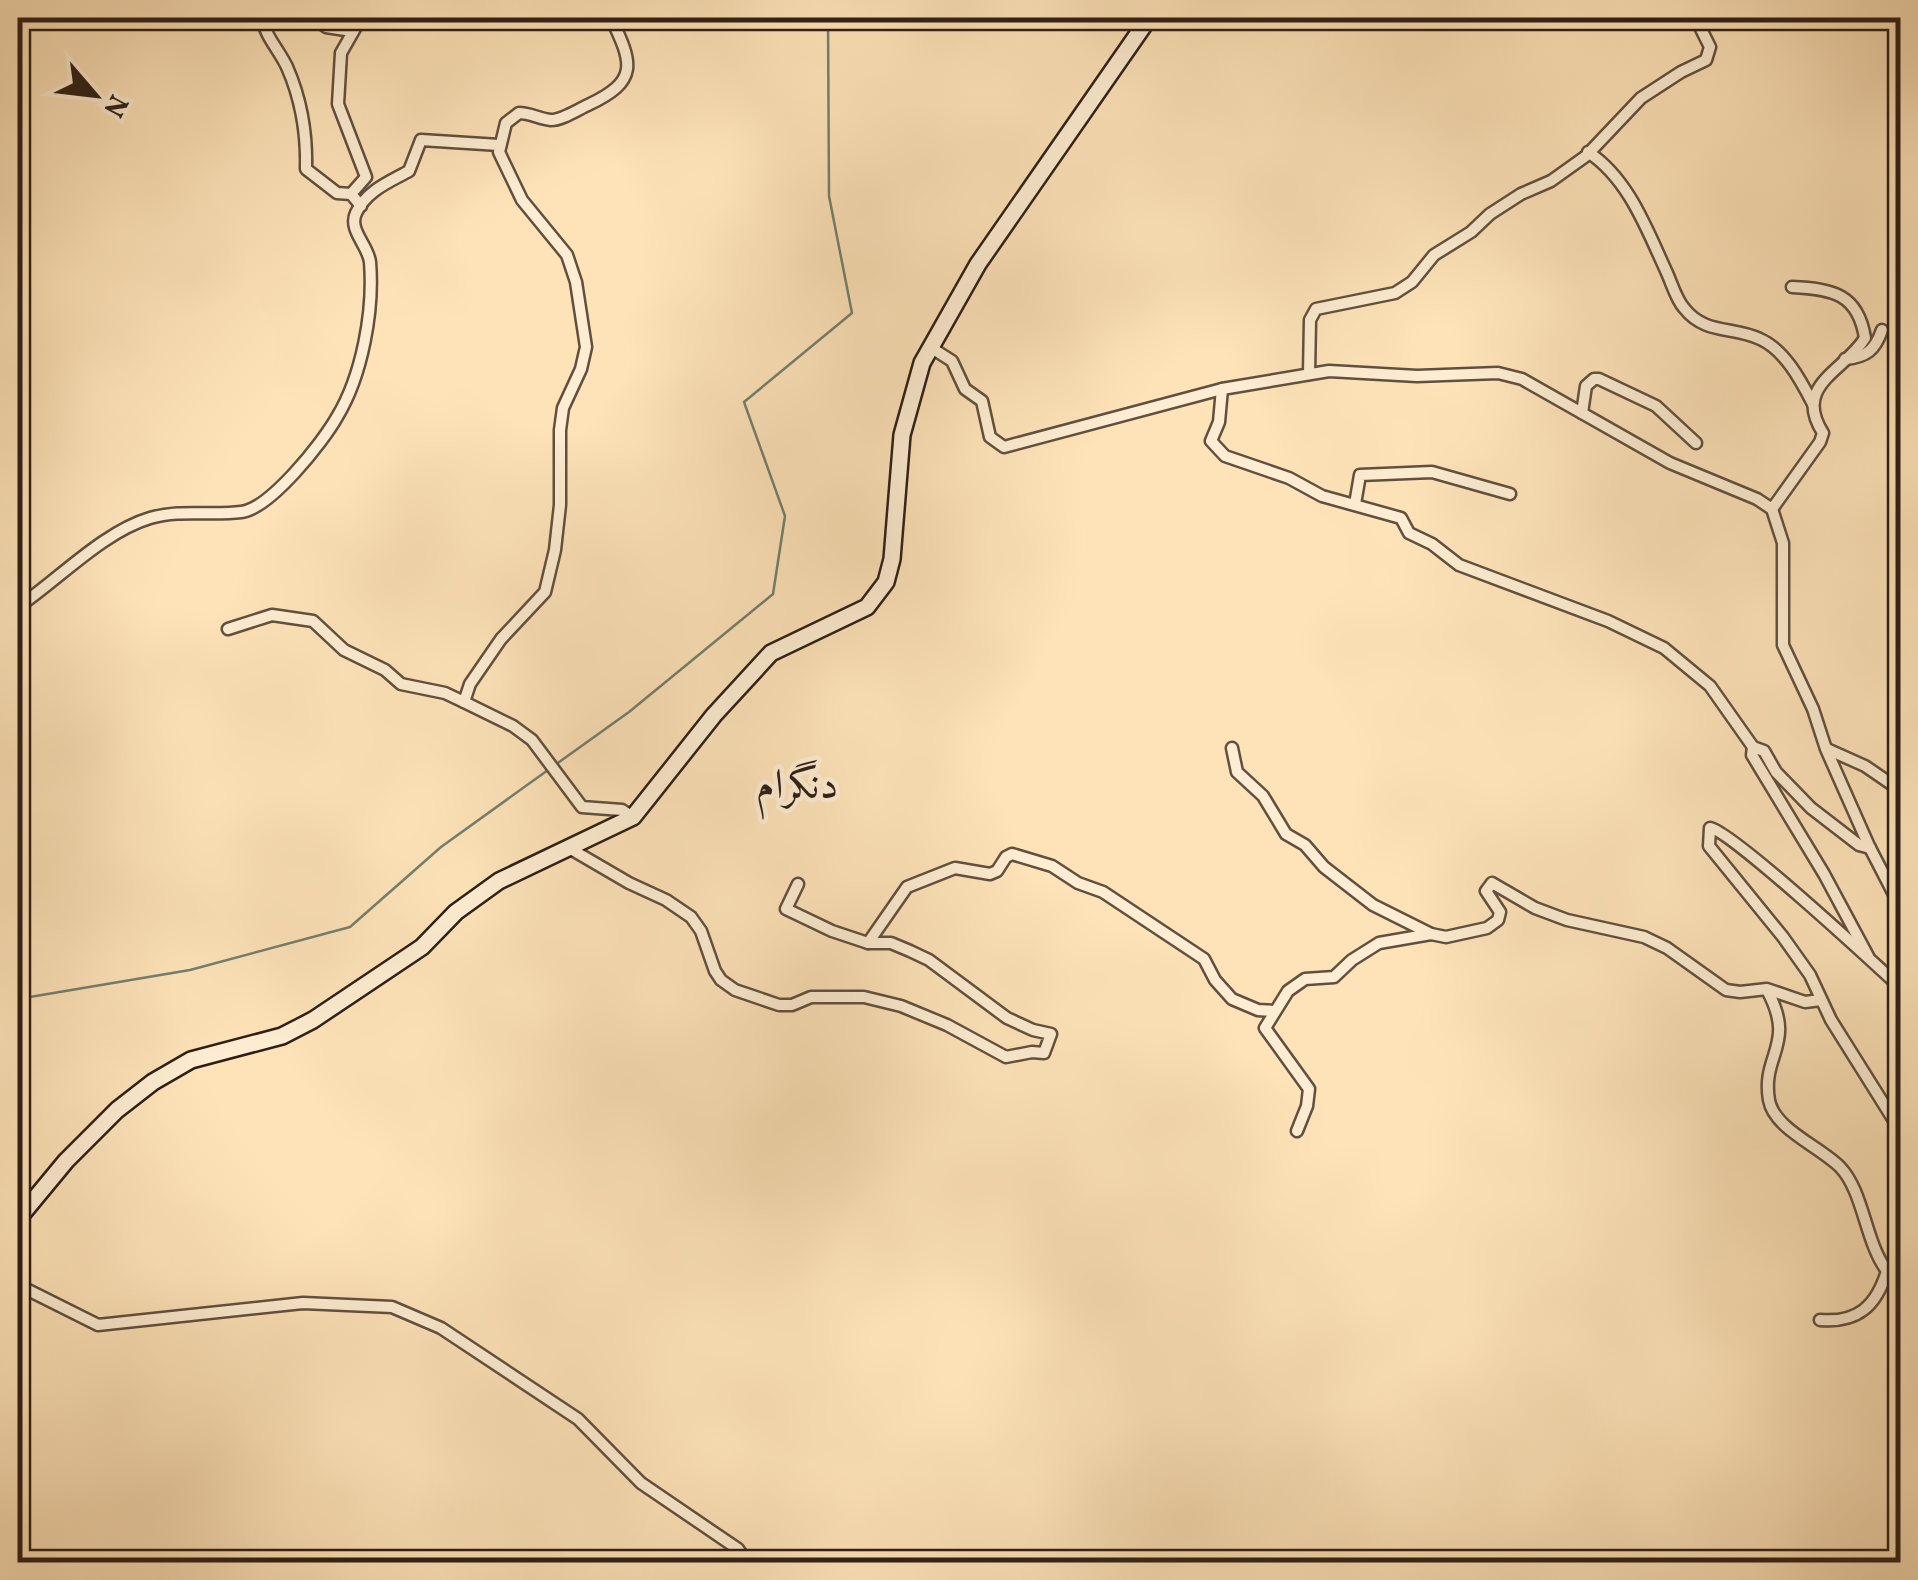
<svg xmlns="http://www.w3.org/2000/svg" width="1918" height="1580" font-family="Vollkorn,Amiri,serif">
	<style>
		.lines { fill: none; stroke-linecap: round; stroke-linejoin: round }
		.stream { stroke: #737f6f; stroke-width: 2.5 }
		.street-casing { stroke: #61503f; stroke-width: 15 }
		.secondary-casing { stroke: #2d1f16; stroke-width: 20 }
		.street { stroke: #feedd2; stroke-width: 10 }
		.secondary { stroke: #feedd2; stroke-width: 15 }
		.labels { text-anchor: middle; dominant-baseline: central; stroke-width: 9; stroke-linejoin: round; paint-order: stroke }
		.quarter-label { font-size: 42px; fill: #2d1f16; stroke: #feedd2 }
	</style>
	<rect width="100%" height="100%" fill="#fee3b9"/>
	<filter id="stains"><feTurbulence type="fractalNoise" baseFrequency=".002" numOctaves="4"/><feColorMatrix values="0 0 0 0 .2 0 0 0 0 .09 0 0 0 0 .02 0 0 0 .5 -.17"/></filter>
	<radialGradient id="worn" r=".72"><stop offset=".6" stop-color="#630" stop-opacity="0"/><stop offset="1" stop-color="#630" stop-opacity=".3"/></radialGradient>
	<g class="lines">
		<g class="stream">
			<path d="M 555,765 L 629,712 L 773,594 L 785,516 L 744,402 L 852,313 L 829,196 L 828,18"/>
			<path d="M 18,999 L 190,970 L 350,927 L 441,847 L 548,770"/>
		</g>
		<defs>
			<g id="street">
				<path d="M 262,18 C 265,36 279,50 287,67 C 302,101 307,133 306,169 L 337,193 L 351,194 L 361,206"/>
				<path d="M 315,18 L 326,27 L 352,31"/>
				<path d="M 611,18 C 633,64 639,81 588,105 C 577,110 562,120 551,120 C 540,119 530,113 519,113 L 506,123 L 499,152 L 522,200 L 567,255 L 576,282 L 586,347 L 581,369 L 563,408 L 560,430 L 560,505 L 555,550 L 545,592 L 501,639 L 470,684 L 464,702 L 513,726 L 532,740 L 582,807 L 622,810 L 633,817"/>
				<path d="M 1588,152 C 1629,179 1647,230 1667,273 C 1672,284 1676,299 1684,308 C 1705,335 1733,326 1760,339 C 1785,350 1801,381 1813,404"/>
				<path d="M 351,194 L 366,177 L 338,104 L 341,53 L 361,18"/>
				<path d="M 930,347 L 952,361 L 965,389 L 982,401 L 990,437 L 1004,447 L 1222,389 L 1329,371 L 1417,376 L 1498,373 L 1522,379 L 1670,463 L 1757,499 L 1772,509 L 1783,543 L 1783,645 L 1813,709 L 1826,749 L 1869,846 L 1900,906"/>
				<path d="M 1845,359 C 1867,357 1875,350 1882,330"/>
				<path d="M 1309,374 L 1310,320 L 1316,309 L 1395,293 L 1412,282 L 1434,255 L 1471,232 L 1490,214 L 1521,194 L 1551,181 L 1586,156 L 1641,98 L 1681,72 L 1706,60 L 1710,47 L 1701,29 L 1705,18"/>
				<path d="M 1222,389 L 1219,422 L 1211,441 L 1225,456 L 1289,478 L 1322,496 L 1401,518 L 1409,533 L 1432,544 L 1459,565 L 1608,621 L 1664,648 L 1710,686 L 1753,747"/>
				<path d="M 1582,413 L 1586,386 L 1594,379 L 1599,379 L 1656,406 L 1696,443"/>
				<path d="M 1355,504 L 1360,475 L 1432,472 L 1510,494"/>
				<path d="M 1772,509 L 1820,442 L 1823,433 C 1792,385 1845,371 1865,338 C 1858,294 1833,289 1792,287"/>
				<path d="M 18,607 C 58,580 103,532 150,518 C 181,509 211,516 241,512 C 270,509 323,442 337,417 C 362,376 374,311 370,262 C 368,245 348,230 356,213 C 366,191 389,182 409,171 L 421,140 L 499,145"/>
				<path d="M 228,629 L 272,615 L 313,621 L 344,650 L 385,670 L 401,684 L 445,693 L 464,702"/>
				<path d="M 1232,748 L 1237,772 L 1263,796 L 1286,834 L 1305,845 L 1324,867 L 1373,905 L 1431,934 L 1446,937 L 1487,928 L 1498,920 L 1500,912 L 1486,891 L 1492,883 L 1535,908 L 1567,920 L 1644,937 L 1667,948 L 1726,990 L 1740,992 L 1767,989 L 1805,1002 L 1821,1000"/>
				<path d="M 1827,749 L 1865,766 L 1900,790"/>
				<path d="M 569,848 L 629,883 L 666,900 L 691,917 L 701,931 L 715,971 L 721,980 L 735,990 L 779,1005 L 792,1005 L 811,997 L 864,997 L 901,1006 L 947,1025 L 1006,1057 L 1032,1052 L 1044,1053 L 1051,1034 L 1033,1030 L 1007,1018 L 929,960 L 910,951 L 891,943 L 868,943 L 832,931 L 786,909 L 798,884"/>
				<path d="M 868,943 L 907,887 L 955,868 L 990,874 L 997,871 L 1006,857 L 1012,854 L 1052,866 L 1078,883 L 1103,892 L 1204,959 L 1215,980 L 1232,999 L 1258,1010 L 1274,1011"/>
				<path d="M 1868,956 L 1824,874 L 1752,755 L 1753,747 L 1764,751 L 1776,772 L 1811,808 L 1859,845 L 1870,848"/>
				<path d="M 1900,987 C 1874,963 1729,829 1710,828 L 1709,846 L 1783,937 L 1810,975 L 1831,1020 L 1900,1130"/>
				<path d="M 1767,990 C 1797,1045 1761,1054 1769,1100 C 1774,1129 1819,1146 1840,1167 C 1864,1192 1865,1242 1887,1271 C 1876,1307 1857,1323 1820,1320"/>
				<path d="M 1297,1131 L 1307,1106 L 1309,1089 L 1265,1028 L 1288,991 L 1305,979 L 1334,977 L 1352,960 L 1379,943 L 1431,934"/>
				<path d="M 18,1285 L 98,1325 L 303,1303 L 392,1307 L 441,1328 L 578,1419 L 641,1483 L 738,1549 L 747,1562"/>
			</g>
			<path id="secondary" d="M 18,1219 L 66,1161 L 117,1110 L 153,1082 L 191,1060 L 282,1036 L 313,1020 L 422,947 L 456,912 L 499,881 L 633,817 L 714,715 L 771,653 L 867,607 L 886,582 L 892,559 L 902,435 L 922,363 L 978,264 L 1149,18"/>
		</defs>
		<use href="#street" class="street-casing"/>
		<use href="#secondary" class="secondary-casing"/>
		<use href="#street" class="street"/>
		<use href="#secondary" class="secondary"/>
	</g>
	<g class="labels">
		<g class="quarter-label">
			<text x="797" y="787">دنگرام</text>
		</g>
	</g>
	<rect width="1918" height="1580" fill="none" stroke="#fee3b9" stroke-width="60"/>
	<rect x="20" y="20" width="1878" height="1540" fill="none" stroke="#2d1f16" stroke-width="5"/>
	<rect x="30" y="30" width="1858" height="1520" fill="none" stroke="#2d1f16" stroke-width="2.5"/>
	<g transform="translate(95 95) rotate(118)" stroke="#feedd2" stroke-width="8" paint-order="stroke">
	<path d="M0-8L18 38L0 25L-18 38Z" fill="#2d1f16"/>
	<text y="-15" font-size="28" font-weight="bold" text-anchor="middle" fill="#2d1f16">N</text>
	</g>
	<rect width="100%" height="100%" filter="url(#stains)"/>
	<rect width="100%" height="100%" fill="url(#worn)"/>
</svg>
